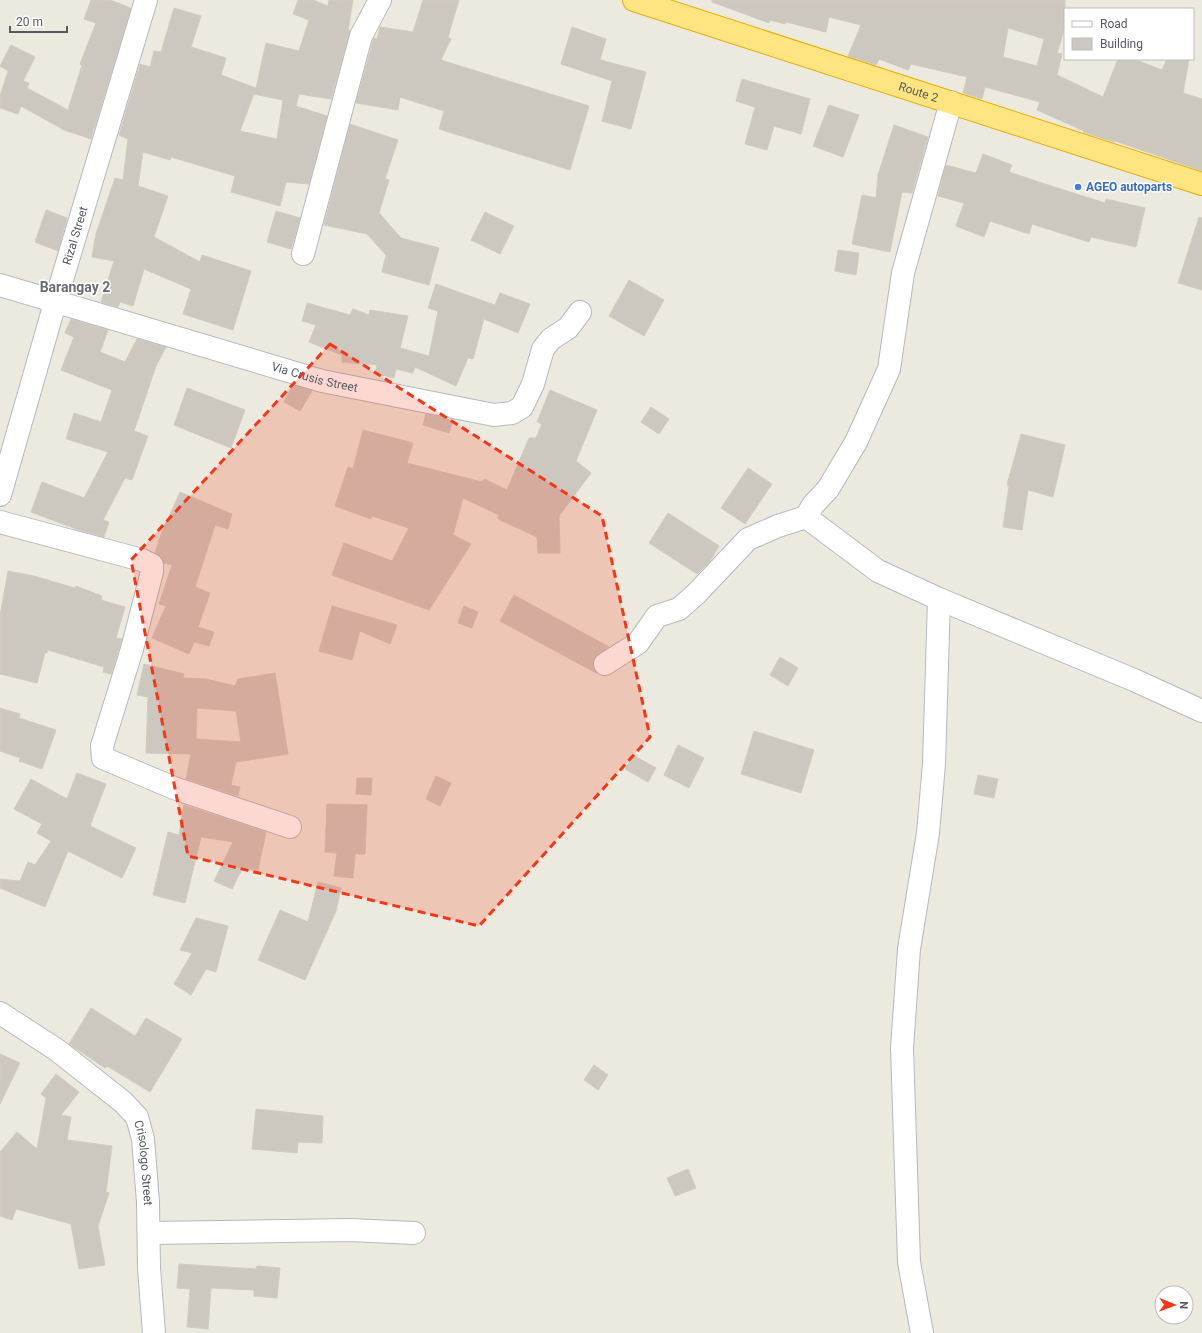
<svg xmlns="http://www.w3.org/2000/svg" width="1202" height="1333" font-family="Roboto,sans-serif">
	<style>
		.building { fill: #ccc8bf; stroke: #d1ccbc; fill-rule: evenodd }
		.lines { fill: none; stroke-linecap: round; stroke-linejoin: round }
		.minor-casing { stroke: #b6b9bf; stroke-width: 24 }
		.highway-casing { stroke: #eaac00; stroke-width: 24 }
		.minor { stroke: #fff; stroke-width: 22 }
		.highway { stroke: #ffe582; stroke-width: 22 }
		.marked { fill: #f73519; fill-opacity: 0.2; stroke: #f73519; stroke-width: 3; stroke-dasharray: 8 5; stroke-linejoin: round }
		.shop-dot { fill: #3f7fe0; stroke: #fff; stroke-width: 1.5 }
		.labels { text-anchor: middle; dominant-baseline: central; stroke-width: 3; stroke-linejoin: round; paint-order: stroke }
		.street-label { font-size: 12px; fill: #575b61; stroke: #fff }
		.shop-label { font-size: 12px; font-weight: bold; fill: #366cbe; stroke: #fff; text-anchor: start }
		.quarter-label { font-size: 14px; font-weight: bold; fill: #686d73; stroke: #fff }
	</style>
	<rect width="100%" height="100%" fill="#eceade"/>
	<g class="building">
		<path d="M 91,0 L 110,0 L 131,8 L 91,139 L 64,130 L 21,106 L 18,114 L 0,108 L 0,96 L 8,71 L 0,66 L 11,45 L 35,57 L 23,81 L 29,83 L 27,88 L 68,110 L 82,65 L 80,64 L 96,23 L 84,19 Z"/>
		<path d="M 298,0 L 313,0 L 328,6 L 329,0 L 353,0 L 348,30 L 350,31 L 331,99 L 299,94 L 296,106 L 327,116 L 309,184 L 286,182 L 280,206 L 231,192 L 235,176 L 171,157 L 170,160 L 143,152 L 138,186 L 168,196 L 154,237 L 200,262 L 202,255 L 251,271 L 233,330 L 183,314 L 191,289 L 144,269 L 133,306 L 120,302 L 118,307 L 101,302 L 114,261 L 92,257 L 96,234 L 115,178 L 123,180 L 128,139 L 119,135 L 140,64 L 150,67 L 154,51 L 161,52 L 174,8 L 201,16 L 191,47 L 226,58 L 221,75 L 256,88 L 266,43 L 299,51 L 309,20 L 293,14 ZM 255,91 L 254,94 L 283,100 L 277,139 L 240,131 Z"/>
		<path d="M 423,0 L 459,0 L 448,37 L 451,39 L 441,60 L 589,106 L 570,170 L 439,129 L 444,111 L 400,97 L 398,110 L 356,103 L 373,41 L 374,38 L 377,39 L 380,27 L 413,32 Z"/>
		<path d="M 712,0 L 1065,0 L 1065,27 L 1057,53 L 1062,54 L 1057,75 L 1103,97 L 1118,59 L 1134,59 L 1162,70 L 1167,59 L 1189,59 L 1183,93 L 1202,99 L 1202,171 L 1115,141 L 1114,142 L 1083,132 L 1084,131 L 1037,110 L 1040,102 L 985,87 L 982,99 L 963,93 L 967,77 L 911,64 L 908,70 L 879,59 L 876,65 L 848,56 L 861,25 L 829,17 L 826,32 L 786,22 L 785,24 L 770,20 L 769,23 L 712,2 ZM 1008,28 L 1044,39 L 1037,66 L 1003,57 Z"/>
		<path d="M 572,27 L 606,39 L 600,60 L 646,72 L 631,129 L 602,121 L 612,81 L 561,64 Z"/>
		<path d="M 742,79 L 810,99 L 801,134 L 774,126 L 767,150 L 745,144 L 755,107 L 736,101 Z"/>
		<path d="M 829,105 L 859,115 L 843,157 L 813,146 Z"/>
		<path d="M 350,124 L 398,140 L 385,179 L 389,180 L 379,213 L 401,238 L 439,248 L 429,285 L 382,272 L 386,255 L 367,234 L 324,225 Z"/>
		<path d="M 894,125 L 928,137 L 912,193 L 902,192 L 890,252 L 852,244 L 862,195 L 876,198 L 878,175 Z"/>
		<path d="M 983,154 L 1012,165 L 1009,172 L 1045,184 L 1105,203 L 1106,199 L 1145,208 L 1136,247 L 1091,237 L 1089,242 L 1032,224 L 1029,234 L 990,221 L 984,237 L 956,226 L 964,203 L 938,196 L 946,165 L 976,173 Z"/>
		<path d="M 46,210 L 67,218 L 58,251 L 35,242 Z"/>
		<path d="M 276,211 L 300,218 L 291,249 L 267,242 Z"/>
		<path d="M 485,212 L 514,226 L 500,254 L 471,240 Z"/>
		<path d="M 1199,217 L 1202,218 L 1202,290 L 1178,283 Z"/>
		<path d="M 838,250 L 859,253 L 856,275 L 835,271 Z"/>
		<path d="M 629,280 L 664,300 L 644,336 L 609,316 Z"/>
		<path d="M 436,284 L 495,305 L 500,293 L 530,304 L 518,333 L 484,319 L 473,359 L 468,358 L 456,386 L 415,367 L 413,373 L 396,369 L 394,378 L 375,373 L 377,365 L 342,362 L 342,355 L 309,342 L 316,325 L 302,321 L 307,303 L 350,315 L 353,309 L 369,315 L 370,310 L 408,316 L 400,348 L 429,356 L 438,311 L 428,308 Z"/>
		<path d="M 71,319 L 108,330 L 100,352 L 125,362 L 137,339 L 166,347 L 156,366 L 134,431 L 148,436 L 132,480 L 125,478 L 103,520 L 109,522 L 104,537 L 79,530 L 31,512 L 42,482 L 84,498 L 108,452 L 66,439 L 74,413 L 101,422 L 112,390 L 61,370 L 74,337 L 65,333 Z"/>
		<path d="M 293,385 L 312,391 L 300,411 L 284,402 Z"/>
		<path d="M 187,388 L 245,410 L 231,448 L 174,425 Z"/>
		<path d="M 550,390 L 597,410 L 576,461 L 591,473 L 559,516 L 560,553 L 538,553 L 537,537 L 498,519 L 499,515 L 463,498 L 453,535 L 471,544 L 429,610 L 332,575 L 344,543 L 392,561 L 409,528 L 372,516 L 371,519 L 335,506 L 348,467 L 353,469 L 363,430 L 413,443 L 407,463 L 482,482 L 484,479 L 507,490 L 529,438 L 536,438 L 542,424 L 537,422 Z"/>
		<path d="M 651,407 L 669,419 L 659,434 L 641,422 Z"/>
		<path d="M 426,414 L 453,420 L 449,433 L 423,425 Z"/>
		<path d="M 1021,434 L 1065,445 L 1053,497 L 1028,490 L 1022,530 L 1003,527 L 1009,486 L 1007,485 Z"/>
		<path d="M 748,468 L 772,484 L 745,524 L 721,508 Z"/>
		<path d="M 180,492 L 232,514 L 228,529 L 215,525 L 195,587 L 210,593 L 198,627 L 214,632 L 209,646 L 194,642 L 189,654 L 152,638 L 166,606 L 159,604 L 172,565 L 164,563 L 162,558 L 155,553 L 162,532 Z"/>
		<path d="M 668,513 L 719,546 L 710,561 L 697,574 L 649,543 Z"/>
		<path d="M 8,571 L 34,576 L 75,588 L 76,586 L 102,596 L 101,600 L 125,607 L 116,638 L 122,639 L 111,674 L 103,672 L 104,667 L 48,650 L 47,653 L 45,653 L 37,683 L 0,674 L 0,616 Z"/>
		<path d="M 514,595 L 609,647 L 594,659 L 593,665 L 596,673 L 500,621 Z"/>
		<path d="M 332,606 L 397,625 L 390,644 L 360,631 L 352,660 L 319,651 Z"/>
		<path d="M 464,606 L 478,612 L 472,628 L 458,623 Z"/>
		<path d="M 780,657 L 798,668 L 788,686 L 770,675 Z"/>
		<path d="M 144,664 L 184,674 L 183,678 L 206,679 L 235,686 L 238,679 L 275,673 L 288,754 L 236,762 L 231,785 L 240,787 L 238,796 L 186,779 L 191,754 L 146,753 L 148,697 L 137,695 ZM 197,708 L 236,711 L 241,742 L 196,739 Z"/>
		<path d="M 0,708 L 20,714 L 19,718 L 56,730 L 42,769 L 19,761 L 20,758 L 0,751 Z"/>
		<path d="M 754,731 L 814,750 L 801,793 L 741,774 Z"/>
		<path d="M 678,745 L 704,758 L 689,788 L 664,775 Z"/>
		<path d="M 633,755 L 656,768 L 648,782 L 625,769 Z"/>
		<path d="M 77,773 L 106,784 L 90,826 L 136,848 L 122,878 L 68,851 L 45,907 L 0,888 L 0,879 L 20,881 L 28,862 L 35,865 L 51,841 L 37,833 L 42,824 L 14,809 L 31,779 L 67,799 Z"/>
		<path d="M 978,775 L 998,779 L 994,798 L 974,794 Z"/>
		<path d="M 436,776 L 451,783 L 440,806 L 426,799 Z"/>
		<path d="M 357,778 L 372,778 L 371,795 L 356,794 Z"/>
		<path d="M 327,804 L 367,805 L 365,854 L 355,854 L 353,878 L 334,876 L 337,853 L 325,852 Z"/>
		<path d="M 184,805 L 266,832 L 258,870 L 243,867 L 232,889 L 214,881 L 233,842 L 201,837 L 185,903 L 153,895 L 168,832 L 179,835 Z"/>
		<path d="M 318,882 L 341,888 L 336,911 L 305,980 L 258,960 L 280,910 L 308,922 Z"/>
		<path d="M 196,918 L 228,926 L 216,972 L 206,969 L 191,995 L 174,984 L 192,953 L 180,950 Z"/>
		<path d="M 91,1008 L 135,1036 L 146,1018 L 182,1039 L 150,1092 L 107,1066 L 105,1068 L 69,1044 Z"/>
		<path d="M 0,1054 L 20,1063 L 0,1104 Z"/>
		<path d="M 594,1065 L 608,1075 L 598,1090 L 584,1080 Z"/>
		<path d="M 56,1074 L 79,1092 L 61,1115 L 71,1117 L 67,1140 L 112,1146 L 106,1192 L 109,1193 L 98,1226 L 105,1265 L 79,1269 L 71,1224 L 16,1209 L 12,1220 L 0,1216 L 0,1152 L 17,1132 L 37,1149 L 46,1098 L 41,1094 Z"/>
		<path d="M 256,1109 L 323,1116 L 322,1143 L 298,1142 L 297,1153 L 252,1149 Z"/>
		<path d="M 688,1169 L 696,1188 L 675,1196 L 667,1178 Z"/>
		<path d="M 179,1264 L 256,1269 L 257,1266 L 280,1268 L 277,1298 L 254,1296 L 254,1290 L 211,1288 L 208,1329 L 187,1327 L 190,1289 L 177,1288 Z"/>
	</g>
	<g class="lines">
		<defs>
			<g id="minor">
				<path d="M 303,254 L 361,36 L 380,0"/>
				<path id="s1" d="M 0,285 L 322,381 L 494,415 L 512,413 L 522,407 L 533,384 L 543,349 L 551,339 L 568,328 L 580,312"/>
				<path id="s2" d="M 0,495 L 55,303 L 146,0"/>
				<path d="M 806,517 L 878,571 L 939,599 L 1134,680 L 1202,711"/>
				<path d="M 0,522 L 142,560 L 152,565 L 152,572 L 132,649 L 102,746 L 103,758 L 174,788 L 290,827"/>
				<path d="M 605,664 L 638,643 L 657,616 L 679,609 L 696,594 L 748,539 L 778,526 L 806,517 L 813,505 L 828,489 L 856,442 L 889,369 L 903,273 L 951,102"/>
				<path id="s3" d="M 0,1013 L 57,1050 L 123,1102 L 137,1117 L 143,1139 L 148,1202 L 149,1268 L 154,1333"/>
				<path d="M 149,1233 L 350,1230 L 414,1233"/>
				<path d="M 922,1333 L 909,1262 L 902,1048 L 909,949 L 928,833 L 934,764 L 939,599"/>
			</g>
			<g id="highway">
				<path id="s4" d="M 634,0 L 1202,184"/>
			</g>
		</defs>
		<use href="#minor" class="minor-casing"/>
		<use href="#highway" class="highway-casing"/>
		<use href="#minor" class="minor"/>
		<use href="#highway" class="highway"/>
	</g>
	<path class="marked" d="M 330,344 L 602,516 L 650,737 L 479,926 L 188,856 L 131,560 Z"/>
	<circle class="shop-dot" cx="1078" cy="187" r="4"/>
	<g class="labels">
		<g class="street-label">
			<text stroke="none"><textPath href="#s4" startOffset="299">Route 2</textPath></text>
			<text stroke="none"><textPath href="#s2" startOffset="270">Rizal Street</textPath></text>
			<text stroke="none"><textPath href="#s1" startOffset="328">Via Crusis Street</textPath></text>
			<text stroke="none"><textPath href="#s3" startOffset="219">Crisologo Street</textPath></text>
		</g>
		<g class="shop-label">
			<text x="1086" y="187">AGEO autoparts</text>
		</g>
		<g class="quarter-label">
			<text x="75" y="287">Barangay 2</text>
		</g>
	</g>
	<rect x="1064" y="8" width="130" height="52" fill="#ffffff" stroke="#bcbdc0"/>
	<rect x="1072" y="21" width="20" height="6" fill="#ffffff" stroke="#bcbdc0"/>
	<text x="1100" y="28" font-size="12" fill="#575b61">Road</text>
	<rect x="1072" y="38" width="20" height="12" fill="#ccc8bf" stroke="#bcbdc0"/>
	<text x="1100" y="48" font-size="12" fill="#575b61">Building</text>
	<g transform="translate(1174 1305) rotate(91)"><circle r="19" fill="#ffffff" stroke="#bcbdc0"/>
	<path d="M0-3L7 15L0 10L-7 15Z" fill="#f73519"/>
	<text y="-6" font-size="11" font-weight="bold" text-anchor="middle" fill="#575b61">N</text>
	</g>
	<path d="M10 26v6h57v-6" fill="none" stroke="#575b61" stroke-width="2"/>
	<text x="16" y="26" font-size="12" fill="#575b61" stroke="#ffffff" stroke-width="3" paint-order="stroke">20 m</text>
</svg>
